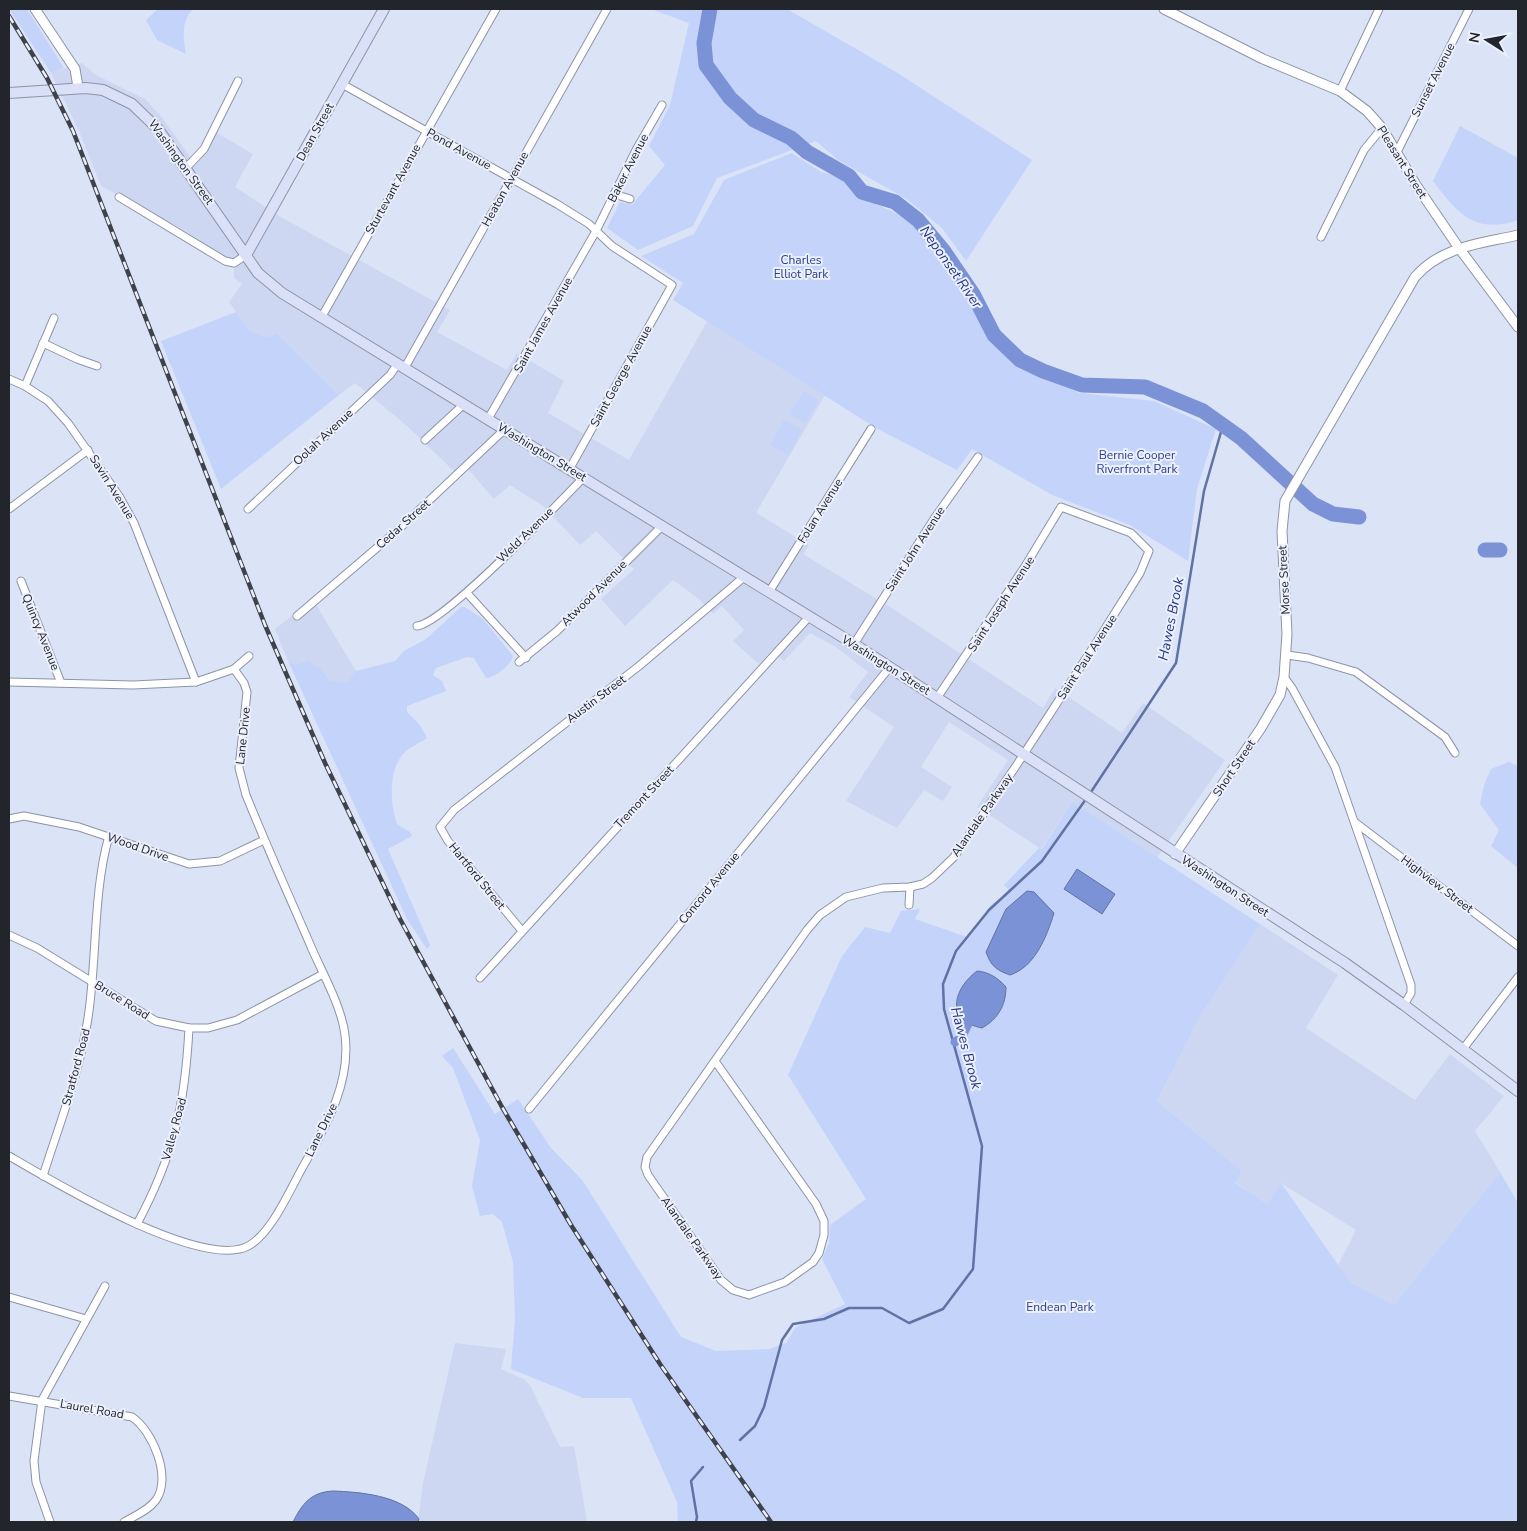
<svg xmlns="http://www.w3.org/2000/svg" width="1527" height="1531" font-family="'Nunito Sans',sans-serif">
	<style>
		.built { fill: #ced7f2 }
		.green { fill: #c4d3fa }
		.water { fill: #7b93d6; stroke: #6072a3 }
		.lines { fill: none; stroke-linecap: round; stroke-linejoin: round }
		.stream { stroke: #6072a3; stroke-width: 2.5 }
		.canal { stroke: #7b93d6; stroke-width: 9 }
		.river { stroke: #7b93d6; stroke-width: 15 }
		.minor-casing { stroke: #8d94a6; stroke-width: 9 }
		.tertiary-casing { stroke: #8d94a6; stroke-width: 11 }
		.secondary-casing { stroke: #8d94a6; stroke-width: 12 }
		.minor { stroke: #fff; stroke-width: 7 }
		.tertiary { stroke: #fff; stroke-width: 9 }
		.secondary { stroke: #d9e0f7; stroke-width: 10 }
		.rail-casing { stroke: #3e424b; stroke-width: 4.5 }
		.rail { stroke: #ebf0fc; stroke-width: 2.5; stroke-dasharray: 8; stroke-linecap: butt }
		.labels { text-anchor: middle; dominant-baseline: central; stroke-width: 4; stroke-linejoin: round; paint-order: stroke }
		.street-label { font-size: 12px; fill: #22252c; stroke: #ebf0fc }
		.park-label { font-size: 12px; fill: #293d8c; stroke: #ebf0fc }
		.water-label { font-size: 14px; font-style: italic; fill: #223583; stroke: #ebf0fc }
	</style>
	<rect width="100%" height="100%" fill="#dbe3f7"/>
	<g class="built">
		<path d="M 82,63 L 96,75 L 145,99 L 160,115 L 196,165 L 217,133 L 253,154 L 235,187 L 279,216 L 450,310 L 437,332 L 507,370 L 517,353 L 564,381 L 548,413 L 629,460 L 708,320 L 825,395 L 756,513 L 809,545 L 803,554 L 890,607 L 1043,708 L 1055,688 L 1122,733 L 1143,703 L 1225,760 L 1157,858 L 1072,802 L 1041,849 L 977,807 L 1008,760 L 949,722 L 921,767 L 952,787 L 943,801 L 924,790 L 897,828 L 846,801 L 894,727 L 849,697 L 868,672 L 836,647 L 810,633 L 784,661 L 772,650 L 759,664 L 733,641 L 744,630 L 722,606 L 713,614 L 699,599 L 673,580 L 625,626 L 601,599 L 634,569 L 596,531 L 580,545 L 543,506 L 510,485 L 494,499 L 468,469 L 460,477 L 405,424 L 355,383 L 339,395 L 277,333 L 267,337 L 249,330 L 229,302 L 242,284 L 234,278 L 234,260 L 224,257 L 184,230 L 101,186 L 79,131 L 51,73 Z"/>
		<path d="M 313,600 L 356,671 L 346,683 L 329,680 L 320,668 L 295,665 L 288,661 L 275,629 Z"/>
		<path d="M 1260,924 L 1338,975 L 1306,1028 L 1415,1100 L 1450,1054 L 1504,1096 L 1475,1131 L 1500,1172 L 1394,1305 L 1350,1282 L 1335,1271 L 1356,1230 L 1281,1183 L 1267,1204 L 1254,1196 L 1235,1182 L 1242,1171 L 1157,1101 L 1198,1020 Z"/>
		<path d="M 455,1343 L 506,1349 L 501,1369 L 524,1379 L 530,1385 L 560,1447 L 574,1446 L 587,1522 L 418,1522 L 423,1483 Z"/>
	</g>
	<g class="green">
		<path d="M 9,9 L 27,9 L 64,68 L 51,73 Z"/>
		<path d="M 158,9 L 193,9 C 181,21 183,38 186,54 L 157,40 L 146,20 Z"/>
		<path d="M 651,9 L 787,9 L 896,72 L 1032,160 L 966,261 L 942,228 L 908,200 L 838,160 L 816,141 L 717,178 L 693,226 L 638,250 L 607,228 L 620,202 L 632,205 L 665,165 L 649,146 L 670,105 L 689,23 Z"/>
		<path d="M 1460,126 L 1518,158 L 1518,220 C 1475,235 1457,213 1433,181 Z"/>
		<path d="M 792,153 L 821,172 L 836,176 L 853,186 L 878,205 L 915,222 L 963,286 L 992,342 L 1019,367 L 1080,393 L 1154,401 L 1216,429 L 1197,489 L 1188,561 L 1130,525 L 1052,495 L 972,449 L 957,470 L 876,428 L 673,300 L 683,283 L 641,256 L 694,234 L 724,180 Z"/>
		<path d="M 236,312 L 249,330 L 267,337 L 277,333 L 339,395 L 221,489 L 161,341 Z"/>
		<path d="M 804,391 L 819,400 L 805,423 L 790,414 Z"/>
		<path d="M 784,420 L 802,430 L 788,455 L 770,445 Z"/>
		<path d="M 461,607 L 465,607 L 483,619 L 513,656 C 511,665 496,677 486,678 L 474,658 L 467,657 L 436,668 L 433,675 L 442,681 L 446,691 L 407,706 L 407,712 L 420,725 L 427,738 C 420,743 410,747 404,753 C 388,770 390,804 397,824 L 410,832 L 412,836 L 388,849 L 430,945 L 427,949 L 407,919 L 288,661 L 295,665 L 308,661 L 320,668 L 329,680 L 346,683 L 356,671 L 395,661 L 404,651 L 426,639 Z"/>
		<path d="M 1509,762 L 1518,766 L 1518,868 L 1491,846 L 1499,830 L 1480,804 L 1484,785 L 1491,769 Z"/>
		<path d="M 1072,802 L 1260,924 L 1198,1020 L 1157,1101 L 1242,1171 L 1235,1183 L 1267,1204 L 1281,1183 L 1350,1282 L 1394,1305 L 1500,1172 L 1518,1203 L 1518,1522 L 678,1522 L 677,1502 L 631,1398 L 583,1398 L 511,1369 L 515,1318 L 513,1262 L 502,1222 L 493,1214 L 480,1216 L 472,1186 L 480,1140 L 453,1068 L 442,1056 L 453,1048 L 495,1114 L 518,1099 L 551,1148 L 583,1181 L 681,1337 L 716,1351 L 769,1349 L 786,1343 L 796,1327 L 845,1304 L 822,1259 L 829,1243 L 830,1225 L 866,1199 L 788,1075 L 842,956 L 865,927 L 890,933 L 901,911 L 920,909 L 915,919 L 967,937 L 991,905 L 1010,891 L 1004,885 L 1039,848 L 1042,849 Z"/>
	</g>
	<g class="water">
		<path d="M 1077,869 L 1115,894 L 1102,914 L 1064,889 Z"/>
		<path d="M 1027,891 L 1034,892 L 1054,913 C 1047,936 1035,967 1010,975 C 996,970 991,966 986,952 L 1006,909 Z"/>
		<path d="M 977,971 C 989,972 998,978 1006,987 C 1006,1005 998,1019 982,1028 C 946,1021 952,990 977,971 Z"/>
		<path d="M 333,1491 C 359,1492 402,1495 419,1519 L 418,1522 L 293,1522 C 302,1504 311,1492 333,1491 Z"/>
	</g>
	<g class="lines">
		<g class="stream">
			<path d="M 1089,795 L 1176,663 L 1204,491 L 1223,425"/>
			<path d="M 740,1440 L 755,1426 L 764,1407 L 782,1340 L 793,1324 L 824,1319 L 849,1308 L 882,1308 L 909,1323 L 943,1309 L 973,1269 L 982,1146 L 944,1009 L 943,984 L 956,951 L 989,910 L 1042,861 L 1086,799"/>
			<path d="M 696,1522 L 697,1517 L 691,1481 L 703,1467"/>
		</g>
		<g class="canal">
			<path d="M 963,1034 L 973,1014"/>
			<path d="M 955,1042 L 958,1040"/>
		</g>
		<g class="river">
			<path d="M 710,9 L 704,43 L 706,65 L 730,98 L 754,120 L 791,138 L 807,152 L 849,176 L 862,192 L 895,202 L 918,220 L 943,250 L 973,294 L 994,335 L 1020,360 L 1043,371 L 1082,385 L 1145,387 L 1203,411 L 1241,438 L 1313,504 L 1333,514 L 1359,517"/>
			<path d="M 1485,550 L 1500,550"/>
		</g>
		<defs>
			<g id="minor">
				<path d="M 342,84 L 557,204 L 589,224 L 612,246 L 672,285 L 570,468"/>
				<path d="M 1340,91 L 1379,9"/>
				<path d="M 1397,152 L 1469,9"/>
				<path d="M 186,168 L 204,149 L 238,81"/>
				<path d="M 614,194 L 630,199"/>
				<path d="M 119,197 L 225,261 L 234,263 L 246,255"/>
				<path d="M 1321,237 L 1364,150 L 1382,128"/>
				<path d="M 321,318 L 496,9"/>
				<path d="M 43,343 L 77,359 L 97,366"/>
				<path d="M 404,369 L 607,9"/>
				<path d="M 9,379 L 25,386 L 48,401 L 68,423 L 119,496 L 134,523 L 196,682"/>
				<path d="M 25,386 L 54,318"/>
				<path d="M 488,419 L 596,231 L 636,150 L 662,105"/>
				<path d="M 425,440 L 463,405"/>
				<path d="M 9,509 L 88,450"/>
				<path d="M 248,509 L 390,375 L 397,365"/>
				<path d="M 21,581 L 61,683"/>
				<path d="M 769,592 L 871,429"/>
				<path d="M 467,593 L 526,658"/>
				<path d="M 297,616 L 399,529 L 505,429"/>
				<path d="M 417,626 C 443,624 559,503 584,477"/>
				<path d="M 854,644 L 936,516 L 978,457"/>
				<path d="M 1287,655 L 1308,658 L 1356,672 L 1445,737 L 1455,753"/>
				<path d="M 519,662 L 557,631 L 661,527"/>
				<path d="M 1284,677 L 1292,688 L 1335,767 L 1411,985 L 1411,993 L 1404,1005"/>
				<path d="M 9,682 L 133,685 L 196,682 L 234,669 L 249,656"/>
				<path d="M 9,819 L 24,816 L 79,827 L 189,864 L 220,861 L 264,840"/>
				<path d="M 1356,823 L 1518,946"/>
				<path d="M 909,905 L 910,887"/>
				<path d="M 522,931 L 448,841 L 440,827 L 454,810 L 639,666 L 744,577"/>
				<path d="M 9,935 L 37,948 L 156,1021 L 189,1028 L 208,1028 L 237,1020 L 323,974"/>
				<path d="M 480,978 L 808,618"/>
				<path d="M 1463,1049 L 1518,977"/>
				<path d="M 715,1061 L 816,1204 L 824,1221 L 824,1235 L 819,1253 L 813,1262 L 785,1282 L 749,1295 L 733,1290 L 721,1280 L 648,1175 L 645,1167 L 647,1157 L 807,930 L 820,915 L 846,897 L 883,888 L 910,887 L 923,884 L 932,878 L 954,857 L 1018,763 L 1098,640 L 1140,573 L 1149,551 L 1131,533 L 1061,507 L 1024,568 L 937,698"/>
				<path d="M 529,1109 L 890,667"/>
				<path d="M 9,1156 C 52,1181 205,1273 250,1245 C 273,1231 291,1187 305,1163 C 327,1124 351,1082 345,1035 C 342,1008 323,974 312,949 C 290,898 267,847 246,795 L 239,768 L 247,692 L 244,683 L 234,669"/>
				<path d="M 43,1176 C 59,1125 80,1072 88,1018 C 97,960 93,891 109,836"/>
				<path d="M 137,1224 C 174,1155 185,1105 189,1028"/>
				<path d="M 9,1297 L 86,1319"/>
				<path d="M 9,1396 L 132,1417 C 153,1431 172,1478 156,1500 C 148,1511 134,1516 124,1522"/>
				<path d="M 50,1522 L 36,1482 L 34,1461 L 42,1400 L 105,1286"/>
			</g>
			<g id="tertiary">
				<path d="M 35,9 L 75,69 L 78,87"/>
				<path d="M 1164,9 L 1263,59 L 1340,91 L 1367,111 L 1382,128 L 1416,185 L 1459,248 L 1518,327"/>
				<path d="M 1175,854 L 1261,728 L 1280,695 L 1284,677 L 1287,634 L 1282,531 L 1285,501 L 1415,277 C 1442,246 1480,244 1518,235"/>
			</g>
			<g id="secondary">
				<path d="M 9,93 L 86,88 L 103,90 L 132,104 L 158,129 L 258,273 L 282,293 L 854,644 L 1345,963 L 1404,1005 L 1518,1091"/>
				<path d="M 246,255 L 384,9"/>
			</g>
		</defs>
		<use href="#minor" class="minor-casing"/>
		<use href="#tertiary" class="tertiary-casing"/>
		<use href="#secondary" class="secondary-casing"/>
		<use href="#minor" class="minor"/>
		<use href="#tertiary" class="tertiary"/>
		<use href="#secondary" class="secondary"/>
		<defs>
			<path id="rail" d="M 9,16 L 47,78 L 73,131 L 265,625 L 325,763 L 400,919 L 502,1107 L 571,1225 L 660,1364 L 771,1522"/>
		</defs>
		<use href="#rail" class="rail-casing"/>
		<use href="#rail" class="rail"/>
	</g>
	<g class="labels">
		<g class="street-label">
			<text transform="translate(1433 80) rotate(-63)">Sunset Avenue</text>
			<text transform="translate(315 132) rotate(-61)">Dean Street</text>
			<text transform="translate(459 149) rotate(29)">Pond Avenue</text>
			<text transform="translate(181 162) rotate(54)">Washington Street</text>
			<text transform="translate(1402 162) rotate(58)">Pleasant Street</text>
			<text transform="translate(628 168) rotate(-63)">Baker Avenue</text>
			<text transform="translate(393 189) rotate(-61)">Sturtevant Avenue</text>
			<text transform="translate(505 189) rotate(-61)">Heaton Avenue</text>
			<text transform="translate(543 325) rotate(-61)">Saint James Avenue</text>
			<text transform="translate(621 376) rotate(-61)">Saint George Avenue</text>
			<text transform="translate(323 437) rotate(-43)">Oolah Avenue</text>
			<text transform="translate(542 452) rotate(31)">Washington Street</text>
			<text transform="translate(112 487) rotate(58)">Savin Avenue</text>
			<text transform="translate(820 511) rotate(-58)">Folan Avenue</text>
			<text transform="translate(403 524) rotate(-42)">Cedar Street</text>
			<text transform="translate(525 535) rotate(-44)">Weld Avenue</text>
			<text transform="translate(915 549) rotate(-57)">Saint John Avenue</text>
			<text transform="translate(1284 580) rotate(-93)">Morse Street</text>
			<text transform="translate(594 593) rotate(-45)">Atwood Avenue</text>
			<text transform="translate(1001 604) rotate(-57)">Saint Joseph Avenue</text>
			<text transform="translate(41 632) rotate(68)">Quincy Avenue</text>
			<text transform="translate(1087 657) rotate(-57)">Saint Paul Avenue</text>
			<text transform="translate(886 665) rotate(32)">Washington Street</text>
			<text transform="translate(596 699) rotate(-37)">Austin Street</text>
			<text transform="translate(243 736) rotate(-84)">Lane Drive</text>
			<text transform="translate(1234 768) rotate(-56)">Short Street</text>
			<text transform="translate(644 797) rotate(-47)">Tremont Street</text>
			<text transform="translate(982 815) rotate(-55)">Alandale Parkway</text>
			<text transform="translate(138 847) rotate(19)">Wood Drive</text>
			<text transform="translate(477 876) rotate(51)">Hartford Street</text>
			<text transform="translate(1437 884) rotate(37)">Highview Street</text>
			<text transform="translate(1225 886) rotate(33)">Washington Street</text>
			<text transform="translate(709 888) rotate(-51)">Concord Avenue</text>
			<text transform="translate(122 1000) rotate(32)">Bruce Road</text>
			<text transform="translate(76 1067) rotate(-75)">Stratford Road</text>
			<text transform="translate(174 1129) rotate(-75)">Valley Road</text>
			<text transform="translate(321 1130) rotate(-64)">Lane Drive</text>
			<text transform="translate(692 1238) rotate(55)">Alandale Parkway</text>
			<text transform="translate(92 1409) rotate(10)">Laurel Road</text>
		</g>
		<g class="park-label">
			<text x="801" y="260">Charles<tspan x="801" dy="14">Elliot Park</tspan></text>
			<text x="1137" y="455">Bernie Cooper<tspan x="1137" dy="14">Riverfront Park</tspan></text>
			<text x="1060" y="1307">Endean Park</text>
		</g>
		<g class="water-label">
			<text transform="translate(951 267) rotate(55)">Neponset River</text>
			<text transform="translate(1171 619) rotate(-79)">Hawes Brook</text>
			<text transform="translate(966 1048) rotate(75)">Hawes Brook</text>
		</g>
	</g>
	<rect width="1527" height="1531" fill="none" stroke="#22252c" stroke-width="20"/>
	<g transform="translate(1487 40) rotate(281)" stroke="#ebf0fc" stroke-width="4" paint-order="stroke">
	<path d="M0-4L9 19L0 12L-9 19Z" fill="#22252c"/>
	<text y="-8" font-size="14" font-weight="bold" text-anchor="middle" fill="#22252c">N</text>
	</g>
</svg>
